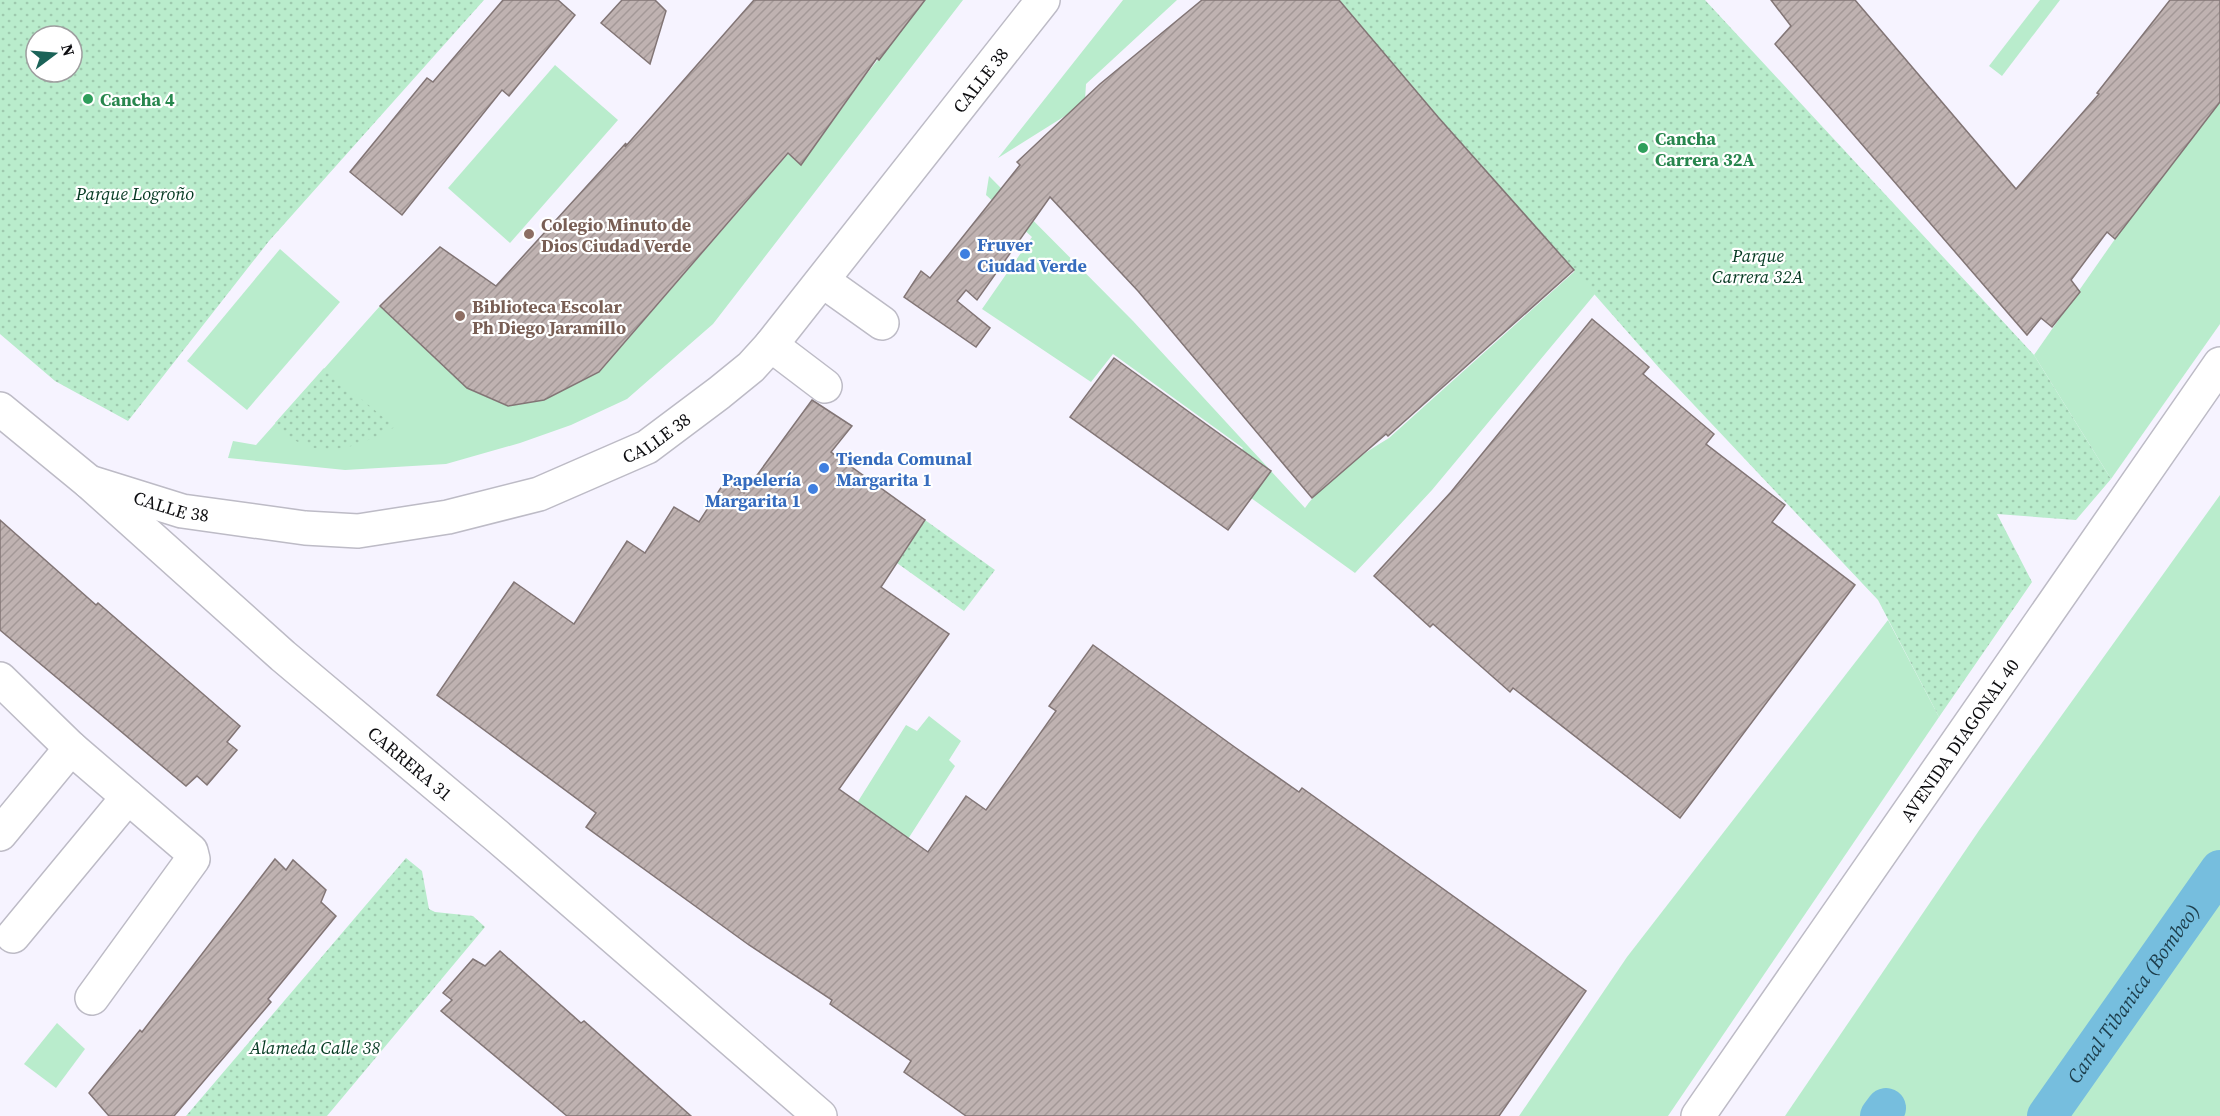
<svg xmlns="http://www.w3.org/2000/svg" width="2220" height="1116" font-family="'Source Serif 4',serif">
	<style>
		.grass { fill: #b9eccc }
		.park { fill: url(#park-dots); fill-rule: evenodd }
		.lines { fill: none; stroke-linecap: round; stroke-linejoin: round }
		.canal { stroke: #76bede; stroke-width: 40 }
		.building { fill: url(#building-hatch); stroke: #827575; stroke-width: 1.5 }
		.minor-casing { stroke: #bdbbc6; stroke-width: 36 }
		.major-casing { stroke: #bdbbc6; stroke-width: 36 }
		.minor { stroke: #fff; stroke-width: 33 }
		.major { stroke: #fff; stroke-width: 33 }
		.leisure-dot { fill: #2e9e5b; stroke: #fff; stroke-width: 2 }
		.education-dot { fill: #8d6e63; stroke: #fff; stroke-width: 2 }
		.shop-dot { fill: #3f7fe0; stroke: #fff; stroke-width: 2 }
		.labels { text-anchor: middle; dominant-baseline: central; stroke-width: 4.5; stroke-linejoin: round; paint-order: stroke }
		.street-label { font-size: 18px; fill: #0d0d10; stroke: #fff }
		.leisure-label { font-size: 18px; font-weight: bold; fill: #27864d; stroke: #fff; text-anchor: start }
		.park-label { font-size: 18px; font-style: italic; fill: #043921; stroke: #fff }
		.education-label { font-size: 18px; font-weight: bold; fill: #785e54; stroke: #fff; text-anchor: start }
		.shop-label { font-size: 18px; font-weight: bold; fill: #366cbe; stroke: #fff; text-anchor: start }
		.water-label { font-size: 20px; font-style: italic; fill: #1c3d4b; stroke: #fff }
	</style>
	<defs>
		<pattern id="park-dots" width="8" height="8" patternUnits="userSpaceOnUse" patternTransform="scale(1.5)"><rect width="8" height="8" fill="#b9eccc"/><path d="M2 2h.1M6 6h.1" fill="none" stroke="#9ec9ae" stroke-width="1.8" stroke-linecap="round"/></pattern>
		<pattern id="building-hatch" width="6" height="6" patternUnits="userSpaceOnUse" patternTransform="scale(1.5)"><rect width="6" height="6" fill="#bfb2b1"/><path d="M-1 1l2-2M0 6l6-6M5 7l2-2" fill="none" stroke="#a39897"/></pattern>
	</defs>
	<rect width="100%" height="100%" fill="#f6f3ff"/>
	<g class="grass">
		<path d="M 925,0 L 963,0 L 713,324 L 627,399 L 571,425 L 520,443 L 446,464 L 345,470 L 228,458 L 233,441 L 256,445 L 380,306 L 473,391 L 508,406 L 544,400 L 602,369 L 788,154 L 802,164 L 865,76 Z"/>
		<path d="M 1123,0 L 1177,0 L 1086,84 L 1085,100 L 1073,111 L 998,158 Z"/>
		<path d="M 2040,0 L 2060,0 L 2002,76 L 1989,66 Z"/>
		<path d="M 555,65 L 618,120 L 510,243 L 448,188 Z"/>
		<path d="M 2220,102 L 2220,324 L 2111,479 L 2034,355 L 2115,239 Z"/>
		<path d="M 989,176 L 1133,321 L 1305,508 C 1325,480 1359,456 1389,438 L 1575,271 L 1595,294 L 1432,490 L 1355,573 L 1222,477 L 1243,448 L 1113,354 L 1091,382 L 982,309 L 1032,237 L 986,195 Z"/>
		<path d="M 280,249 L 340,302 L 247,410 L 187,361 Z"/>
		<path d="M 2220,495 L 2220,1116 L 1785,1116 L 1980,829 Z"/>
		<path d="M 1888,620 L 1939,717 L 1668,1116 L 1519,1116 L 1627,957 Z"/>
		<path d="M 929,716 L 961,741 L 949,760 L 955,766 L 908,839 L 857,803 L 906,725 L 917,731 Z"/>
		<path d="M 57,1023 L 85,1049 L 56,1088 L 24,1064 Z"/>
	</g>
	<g class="park">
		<path d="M 0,0 L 484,0 L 269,241 L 128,421 L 55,381 L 0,334 ZM 36,36 L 72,36 L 72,72 L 36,72 Z"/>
		<path d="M 1339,0 L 1705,0 L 2034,355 L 2111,479 L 2076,520 L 1997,514 L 2032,582 L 1939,717 L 1878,600 L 1661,370 L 1404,78 Z"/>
		<path d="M 324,368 L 395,427 C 353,450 311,465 275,423 Z"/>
		<path d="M 925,520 L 995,570 L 964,611 L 897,563 Z"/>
		<path d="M 406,858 L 422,871 L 429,909 L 435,912 L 473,916 L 485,927 L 327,1116 L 186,1116 Z"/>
	</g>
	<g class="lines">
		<g class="canal">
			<path d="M 1880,1116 L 1886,1108"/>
			<path id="s1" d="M 2047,1116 L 2220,870"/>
		</g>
	</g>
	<g class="building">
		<path d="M 503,0 L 558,0 L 575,15 L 509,96 L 502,90 L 402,215 L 350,172 L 427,78 L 433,82 Z"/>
		<path d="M 622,0 L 655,0 L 666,11 L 650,64 L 601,23 Z"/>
		<path d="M 754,0 L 925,0 L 879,60 L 877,58 L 801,165 L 788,153 L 599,372 L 544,400 L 508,406 L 467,388 L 380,306 L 440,247 L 496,286 L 626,143 L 625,147 Z"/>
		<path d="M 1202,0 L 1339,0 L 1438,117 L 1574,270 L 1388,436 L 1386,434 L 1312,498 L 1138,291 L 1050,197 L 977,300 L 966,290 L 957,301 L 990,328 L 976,347 L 904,297 L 921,271 L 930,278 L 1020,165 L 1017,162 L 1100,84 Z"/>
		<path d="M 1771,0 L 1855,0 L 2016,189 L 2099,94 L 2097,93 L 2170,0 L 2220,0 L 2220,102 L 2115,239 L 2107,232 L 2071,280 L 2080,292 L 2052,327 L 2041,318 L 2027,335 L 1775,44 L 1791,26 Z"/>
		<path d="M 1592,319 L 1649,367 L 1643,374 L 1714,434 L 1706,444 L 1785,505 L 1772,522 L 1855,585 L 1680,818 L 1513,688 L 1510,692 L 1433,624 L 1430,627 L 1374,576 L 1451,492 Z"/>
		<path d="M 1114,358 L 1271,471 L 1228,530 L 1070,417 Z"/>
		<path d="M 812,400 L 852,426 L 831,452 L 925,520 L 881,587 L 949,634 L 839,789 L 928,852 L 966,796 L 986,810 L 1056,711 L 1049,706 L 1093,645 L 1236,748 L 1299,792 L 1302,788 L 1586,991 L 1499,1116 L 966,1116 L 904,1072 L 911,1061 L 830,1004 L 832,1000 L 749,945 L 586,827 L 596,813 L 437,695 L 514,582 L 574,624 L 627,541 L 645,553 L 674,507 L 699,522 L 722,486 L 735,486 L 744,493 Z"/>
		<path d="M 0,520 L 96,605 L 98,603 L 240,726 L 227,742 L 237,750 L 207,785 L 197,776 L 186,786 L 0,630 Z"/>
		<path d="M 275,859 L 286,870 L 293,860 L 326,890 L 321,902 L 336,916 L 268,999 L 271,1002 L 174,1116 L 109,1116 L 89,1093 L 140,1030 L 142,1032 Z"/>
		<path d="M 500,951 L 581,1023 L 584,1021 L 691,1116 L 567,1116 L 441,1011 L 452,1000 L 443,993 L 473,959 L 485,966 Z"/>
	</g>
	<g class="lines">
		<defs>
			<g id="minor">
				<path d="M 823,281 L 882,323"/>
				<path d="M 771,345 L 825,386"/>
				<path id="s2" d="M 0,409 L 89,482 L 283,656 L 497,836 L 820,1116"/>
				<path id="s3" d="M 89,482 L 182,511 L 305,528 L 358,531 L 448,517 L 539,494 L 647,447 L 719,393 L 751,367 L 771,345 L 1043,0"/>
				<path d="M 0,679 L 71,748 L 191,851 L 193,859 L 92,998"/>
				<path d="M 0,834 L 71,748"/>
				<path d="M 13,936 L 128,797"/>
			</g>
			<g id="major">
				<path id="s4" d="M 1698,1116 L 2220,364"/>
			</g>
		</defs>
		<use href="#minor" class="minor-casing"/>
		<use href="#major" class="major-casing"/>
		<use href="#minor" class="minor"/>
		<use href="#major" class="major"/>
	</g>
	<g class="leisure-dot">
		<circle cx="88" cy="99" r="6"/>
		<circle cx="1643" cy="148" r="6"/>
	</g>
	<g class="education-dot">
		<circle cx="529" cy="234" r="6"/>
		<circle cx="460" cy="316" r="6"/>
	</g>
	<g class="shop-dot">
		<circle cx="965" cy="254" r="6"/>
		<circle cx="824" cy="468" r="6"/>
		<circle cx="813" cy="489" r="6"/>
	</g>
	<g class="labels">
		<g class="street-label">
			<text stroke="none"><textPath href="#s3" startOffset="1076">CALLE 38</textPath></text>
			<text stroke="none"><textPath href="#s3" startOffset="590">CALLE 38</textPath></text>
			<text stroke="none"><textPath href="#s3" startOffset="86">CALLE 38</textPath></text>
			<text stroke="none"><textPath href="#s4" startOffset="458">AVENIDA DIAGONAL 40</textPath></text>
			<text stroke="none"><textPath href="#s2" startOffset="542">CARRERA 31</textPath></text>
		</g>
		<g class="leisure-label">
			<text x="100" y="99">Cancha 4</text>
			<text x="1655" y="138">Cancha<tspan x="1655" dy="21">Carrera 32A</tspan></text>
		</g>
		<g class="park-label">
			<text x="135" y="193">Parque Logroño</text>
			<text x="1758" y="255">Parque<tspan x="1758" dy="21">Carrera 32A</tspan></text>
			<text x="315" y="1047">Alameda Calle 38</text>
		</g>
		<g class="education-label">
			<text x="541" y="224">Colegio Minuto de<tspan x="541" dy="21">Dios Ciudad Verde</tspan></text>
			<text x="472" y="306">Biblioteca Escolar<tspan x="472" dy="21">Ph Diego Jaramillo</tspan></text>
		</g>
		<g class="shop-label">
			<text x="977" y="244">Fruver<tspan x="977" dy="21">Ciudad Verde</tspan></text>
			<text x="836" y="458">Tienda Comunal<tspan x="836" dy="21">Margarita 1</tspan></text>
			<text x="801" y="479" text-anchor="end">Papelería<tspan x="801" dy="21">Margarita 1</tspan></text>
		</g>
		<g class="water-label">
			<text stroke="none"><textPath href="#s1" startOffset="150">Canal Tibanica (Bombeo)</textPath></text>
		</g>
	</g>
	<g transform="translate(54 54) rotate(74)"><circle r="28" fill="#ffffff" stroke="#9e9e9f" stroke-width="1.5"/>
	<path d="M0-4.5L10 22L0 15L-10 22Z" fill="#1b6358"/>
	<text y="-9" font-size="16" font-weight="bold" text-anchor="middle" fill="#0d0d10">N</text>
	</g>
</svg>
